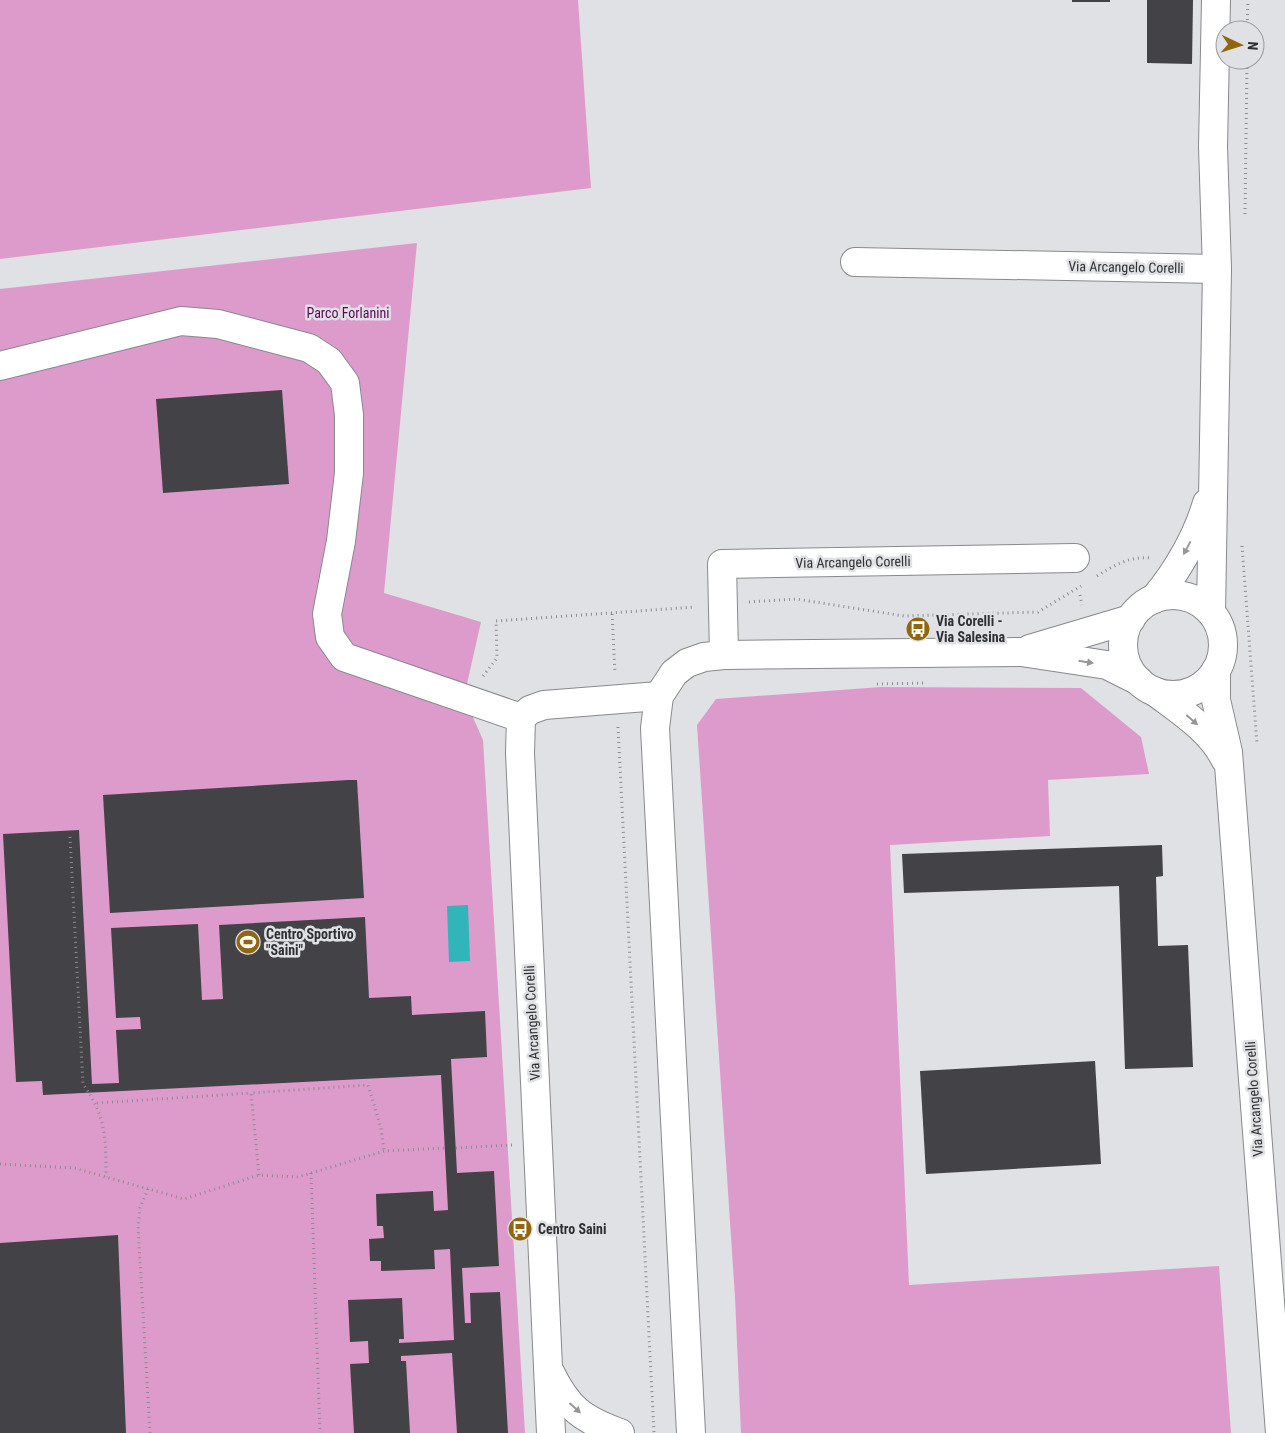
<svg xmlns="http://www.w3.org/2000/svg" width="1285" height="1433" font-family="'Roboto Condensed',sans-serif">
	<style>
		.green { fill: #dd9bcc }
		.water { fill: #31b4ba }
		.building { fill: #434246 }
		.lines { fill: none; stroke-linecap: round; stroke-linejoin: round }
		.minor-casing { stroke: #87898d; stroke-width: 30 }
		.path { stroke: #8b8c8f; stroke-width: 3; stroke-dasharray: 1 4; stroke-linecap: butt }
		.minor { stroke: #fff; stroke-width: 28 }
		.oneway { fill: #979798 }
		.labels { text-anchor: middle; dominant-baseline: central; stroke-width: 5; stroke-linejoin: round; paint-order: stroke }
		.street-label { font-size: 14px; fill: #2f2f31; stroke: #dfe1e5 }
		.park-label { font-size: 14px; fill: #5d0750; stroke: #dfe1e5 }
		.poi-label { font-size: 14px; font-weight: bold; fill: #2f2f31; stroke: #dfe1e5; text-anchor: start }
	</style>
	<rect width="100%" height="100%" fill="#dfe1e5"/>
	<g class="green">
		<path d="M 0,0 L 578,0 L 591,188 L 0,259 Z"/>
		<path d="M 417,243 L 384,593 L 481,622 L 464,697 L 483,740 L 525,1433 L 0,1433 L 0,289 Z"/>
		<path d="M 881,687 L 1081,688 L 1141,737 L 1149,774 L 1048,780 L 1050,836 L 890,845 L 909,1285 L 1219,1266 L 1231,1433 L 741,1433 L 735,1297 L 697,725 L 716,699 Z"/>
	</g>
	<path class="water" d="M 468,905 L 470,961 L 449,962 L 447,906 Z"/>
	<g class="building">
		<rect x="1072" y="0" width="38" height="2"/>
		<path d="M 1147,0 L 1193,0 L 1192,64 L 1147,63 Z"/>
		<path d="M 282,390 L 289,484 L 163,493 L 156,399 Z"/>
		<path d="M 348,780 L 357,780 L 364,898 L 110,913 L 103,795 Z"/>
		<path d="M 79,830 L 92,1084 L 119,1083 L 116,1030 L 141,1029 L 140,1017 L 116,1018 L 111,928 L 198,924 L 202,1000 L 223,999 L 219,925 L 365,917 L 369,998 L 411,996 L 412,1015 L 485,1011 L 487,1057 L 451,1059 L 457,1173 L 494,1171 L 499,1266 L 462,1268 L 465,1323 L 471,1323 L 470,1293 L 500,1292 L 508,1433 L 457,1433 L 452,1353 L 401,1356 L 401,1361 L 406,1361 L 410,1433 L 354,1433 L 350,1364 L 369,1363 L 368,1341 L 350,1342 L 348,1300 L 402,1298 L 404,1339 L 399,1339 L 399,1343 L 454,1340 L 450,1249 L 434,1250 L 435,1269 L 381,1271 L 381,1261 L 370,1261 L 369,1239 L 384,1238 L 383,1226 L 377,1226 L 376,1194 L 433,1191 L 434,1211 L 448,1210 L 441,1075 L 43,1095 L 42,1081 L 16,1082 L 3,834 Z"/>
		<path d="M 1162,845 L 1163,876 L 1156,877 L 1158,946 L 1188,945 L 1193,1067 L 1125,1069 L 1119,886 L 904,893 L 902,854 Z"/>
		<path d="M 1095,1061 L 1101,1164 L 926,1174 L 920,1071 Z"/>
		<path d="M 118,1235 L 126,1433 L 0,1433 L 0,1243 Z"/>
	</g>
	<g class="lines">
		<defs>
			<g id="minor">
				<path d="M 855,262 L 1217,269"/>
				<path d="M 0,366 L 181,321 L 218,324 L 309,348 L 329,361 L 345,383 L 349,415 L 349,473 L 341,541 L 327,614 L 330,637 L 344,657 L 521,718"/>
				<circle cx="1173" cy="645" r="50"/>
				<path d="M 1154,599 C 1177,572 1197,537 1207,503"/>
				<path d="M 1211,612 L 1217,269 L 1213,147 L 1216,0"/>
				<path d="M 1030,649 L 1131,619"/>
				<path d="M 724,655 L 722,564 L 1075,558"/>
				<path d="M 1216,670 L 1216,700 L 1228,752 L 1280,1433"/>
				<path d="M 1154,691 C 1180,711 1211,730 1225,759"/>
				<path d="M 550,1372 C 568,1409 582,1419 620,1433"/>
				<path d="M 551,1433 L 520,753 L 521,718 L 530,710 L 544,705 L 659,696"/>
				<path d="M 691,1433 L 655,728 L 659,696 L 674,673 L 687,663 L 704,657 L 724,655 L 1021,652 L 1107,665 L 1139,681"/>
			</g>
		</defs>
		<use href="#minor" class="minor-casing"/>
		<g class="path">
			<path d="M 1247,30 L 1248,0"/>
			<path d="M 1245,214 L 1247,60"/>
			<path d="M 1242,546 L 1257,744"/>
			<path d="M 1097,576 C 1115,565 1129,556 1151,558"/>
			<path d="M 1080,595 L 1082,605"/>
			<path d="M 749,602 L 796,599 L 904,616 L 1038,612 L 1081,586"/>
			<path d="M 612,614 L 615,673"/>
			<path d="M 483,676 L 497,658 L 496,621 L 695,607"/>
			<path d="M 877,684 L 927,683"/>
			<path d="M 618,727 L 654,1433"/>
			<path d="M 70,837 L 83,1084 C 106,1117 106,1137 106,1177"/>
			<path d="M 97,1103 L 251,1093"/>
			<path d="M 456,1148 L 512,1145"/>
			<path d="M 0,1164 L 74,1168 L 184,1199 L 259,1175 L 298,1177 L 384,1151 L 445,1148"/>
			<path d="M 311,1173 L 320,1433"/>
			<path d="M 259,1175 L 251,1093 L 368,1085 L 381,1128 L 384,1151"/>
			<path d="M 148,1189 L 140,1208 L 138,1226 L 150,1433"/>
		</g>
		<use href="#minor" class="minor"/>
	</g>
	<defs><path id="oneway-solid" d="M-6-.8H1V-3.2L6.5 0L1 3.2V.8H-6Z" transform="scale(1.25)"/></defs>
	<g class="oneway">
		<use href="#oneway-solid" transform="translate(1187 548) rotate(118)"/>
		<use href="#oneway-solid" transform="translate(1086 662) rotate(9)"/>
		<use href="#oneway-solid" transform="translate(1192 720) rotate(41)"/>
		<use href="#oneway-solid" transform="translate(575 1408) rotate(42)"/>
	</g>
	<defs>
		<symbol id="bus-disc" viewBox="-11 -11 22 22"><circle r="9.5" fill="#91660f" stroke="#dfe1e5"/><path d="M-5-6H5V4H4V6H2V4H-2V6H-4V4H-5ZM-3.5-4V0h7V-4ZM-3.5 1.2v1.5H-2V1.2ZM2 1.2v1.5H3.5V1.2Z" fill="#fff"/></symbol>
		<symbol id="stadium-disc" viewBox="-11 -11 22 22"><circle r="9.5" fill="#91660f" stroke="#dfe1e5"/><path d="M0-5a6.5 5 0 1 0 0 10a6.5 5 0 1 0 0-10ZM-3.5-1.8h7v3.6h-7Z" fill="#fff"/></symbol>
	</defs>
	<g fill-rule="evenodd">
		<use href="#bus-disc" x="904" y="615" width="28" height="28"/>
		<use href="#stadium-disc" x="234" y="928" width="28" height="28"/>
		<use href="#bus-disc" x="506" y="1215" width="28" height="28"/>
	</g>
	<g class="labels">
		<g class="street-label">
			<text transform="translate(1126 267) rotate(1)">Via Arcangelo Corelli</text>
			<text transform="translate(853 562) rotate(-1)">Via Arcangelo Corelli</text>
			<text transform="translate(532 1023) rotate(-93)">Via Arcangelo Corelli</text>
			<text transform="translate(1254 1099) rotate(-94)">Via Arcangelo Corelli</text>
		</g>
		<g class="park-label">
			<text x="348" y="313">Parco Forlanini</text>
		</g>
		<g class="poi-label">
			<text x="936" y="621">Via Corelli -<tspan x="936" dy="16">Via Salesina</tspan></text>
			<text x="266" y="934">Centro Sportivo<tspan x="266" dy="16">"Saini"</tspan></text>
			<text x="538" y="1229">Centro Saini</text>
		</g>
	</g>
	<g transform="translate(1240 45) rotate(94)"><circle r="24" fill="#dfe1e5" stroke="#999a9d"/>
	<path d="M0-4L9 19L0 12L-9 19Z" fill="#91660f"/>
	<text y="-8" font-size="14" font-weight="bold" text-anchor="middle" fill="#2f2f31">N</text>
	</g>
</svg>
